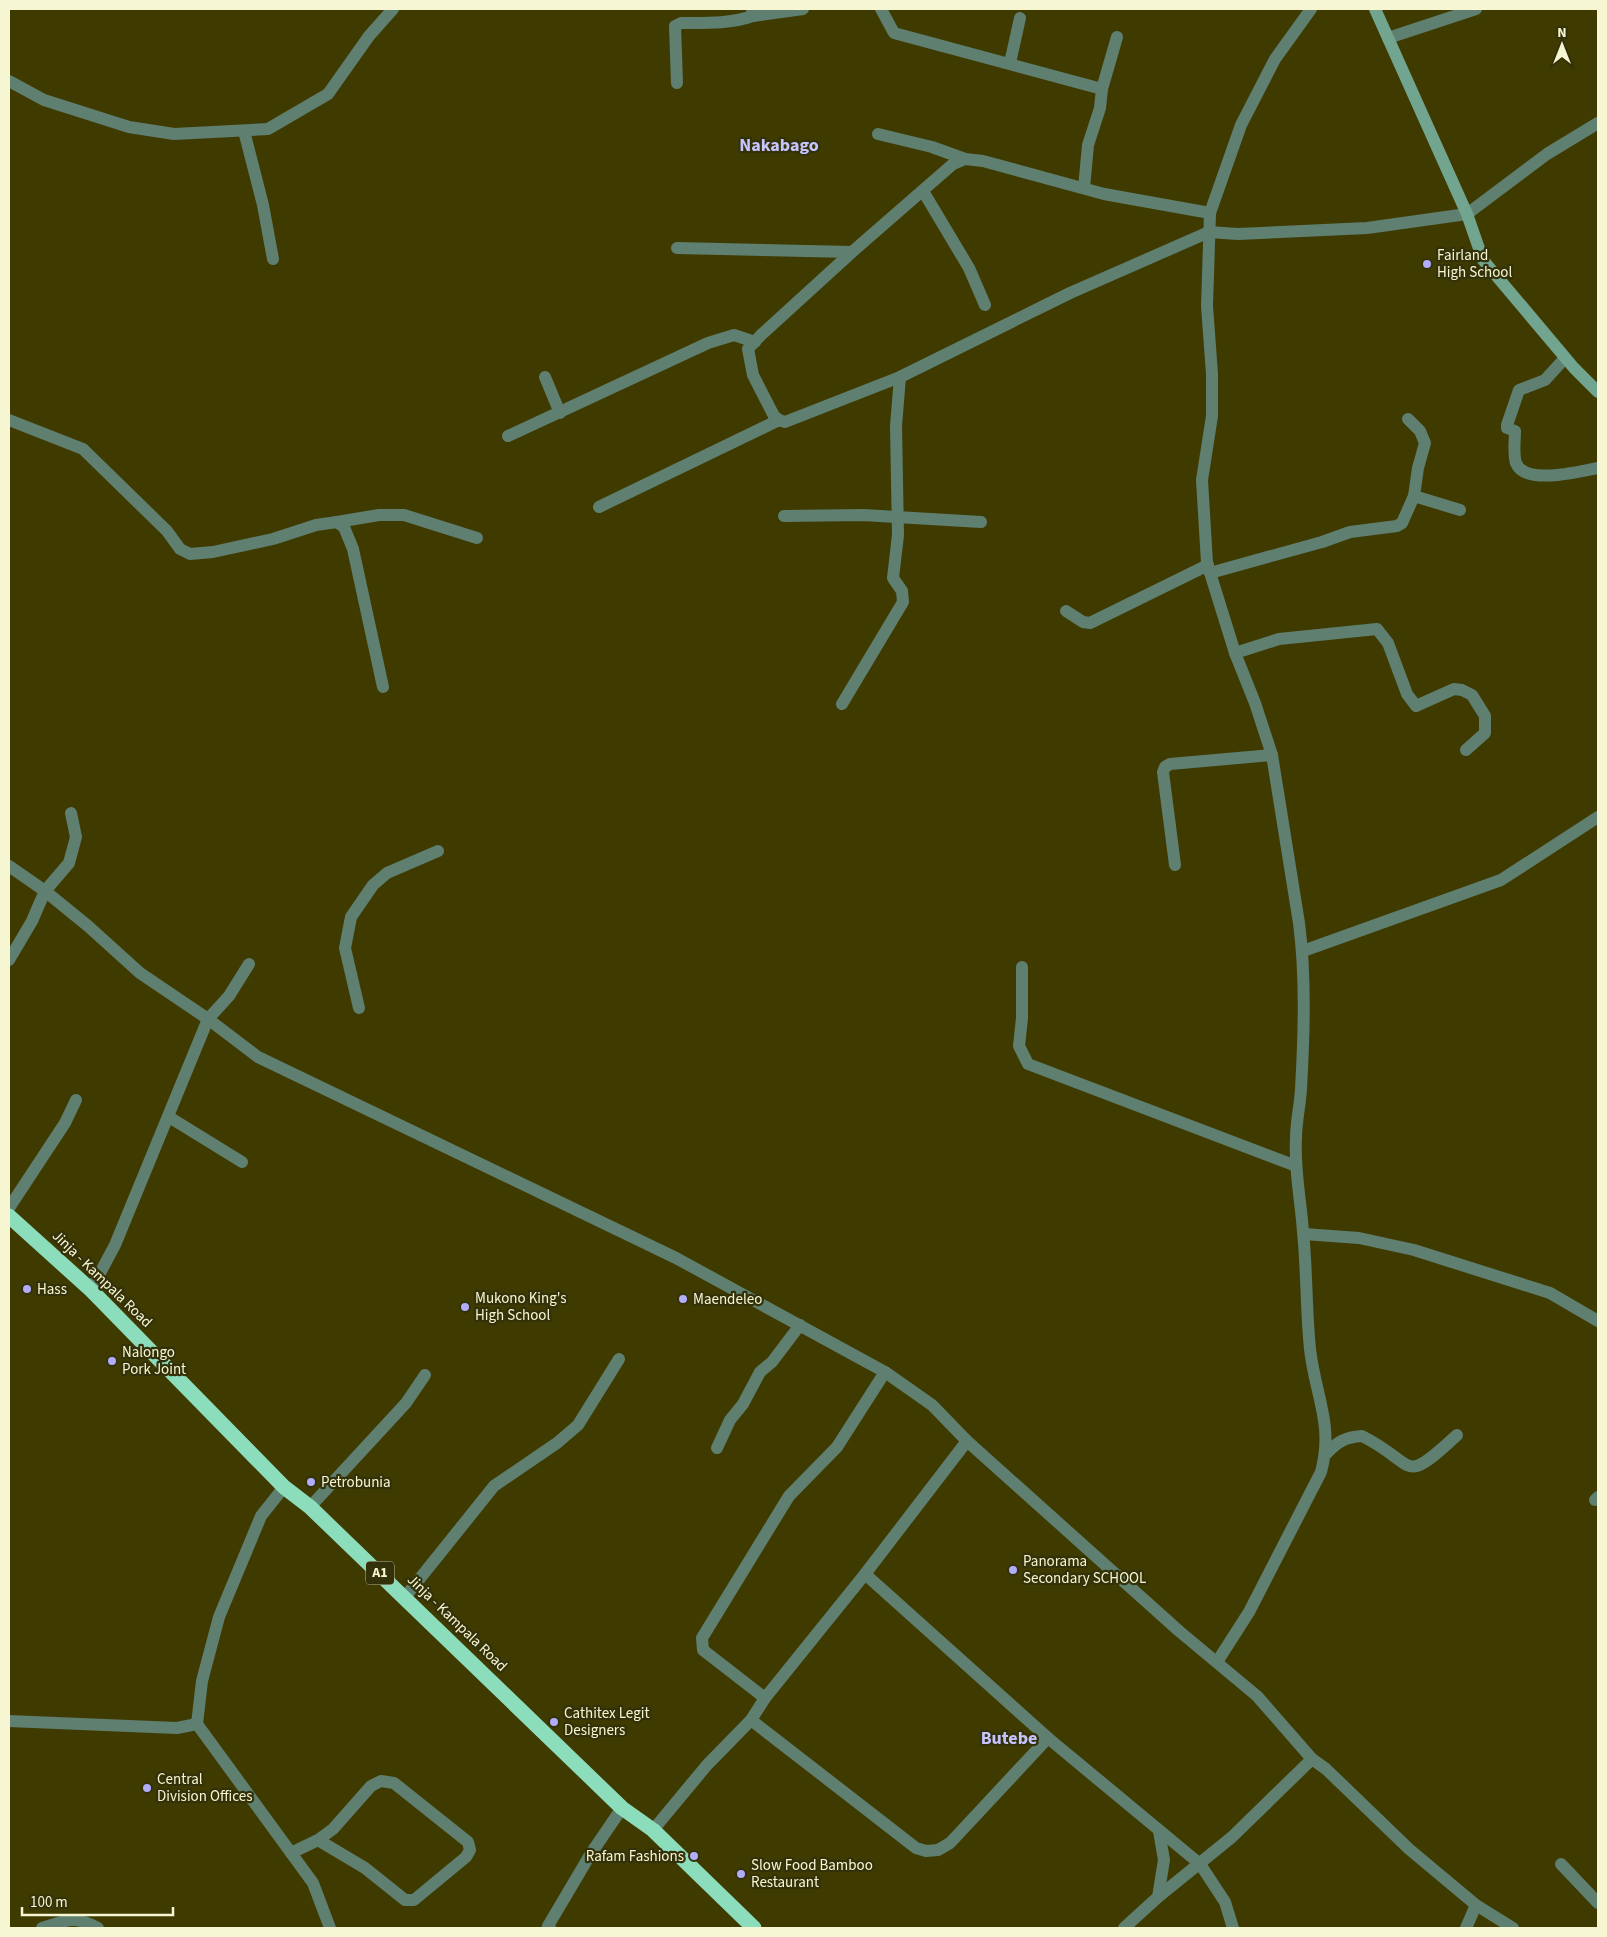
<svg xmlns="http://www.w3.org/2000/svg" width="1607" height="1937" font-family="'Source Sans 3',sans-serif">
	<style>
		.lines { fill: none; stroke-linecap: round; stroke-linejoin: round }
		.street { stroke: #5f7f71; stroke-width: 12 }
		.secondary { stroke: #72a58f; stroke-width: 12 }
		.highway { stroke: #8cddbc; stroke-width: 15 }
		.poi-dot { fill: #b1adfa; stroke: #33310a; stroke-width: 2 }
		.labels { text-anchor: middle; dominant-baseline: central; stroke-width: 4.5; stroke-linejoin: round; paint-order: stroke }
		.shield { fill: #33310a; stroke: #bcbb96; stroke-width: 1 }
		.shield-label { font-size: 14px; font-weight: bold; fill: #f7f6d2 }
		.poi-label { font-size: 15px; fill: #f7f6d2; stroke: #33310a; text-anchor: start }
		.street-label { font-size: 15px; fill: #f7f6d2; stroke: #33310a }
		.quarter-label { font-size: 18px; font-weight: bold; fill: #c6c4fd; stroke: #33310a }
	</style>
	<rect width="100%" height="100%" fill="#3f3b00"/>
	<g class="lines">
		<g class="street">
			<path d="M 881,9 L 894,33 L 1102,89"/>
			<path d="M 753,16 L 803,9"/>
			<path d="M 1388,38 L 1476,9"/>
			<path d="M 1010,63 L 1020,18"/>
			<path d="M 9,81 L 44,100 L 129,127 L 174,134 L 268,129 L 328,94 L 369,36 L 393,9"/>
			<path d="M 677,83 L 675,26 L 681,23 C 706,23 729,24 753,16 L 752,9"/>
			<path d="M 244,131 L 263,205 L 273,259"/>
			<path d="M 878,134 L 932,147 L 965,159"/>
			<path d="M 1084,188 L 1088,145 L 1100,108 L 1102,89 L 1117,37"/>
			<path d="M 923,191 L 969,268 L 985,305"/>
			<path d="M 1210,213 L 1104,194 L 983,161 L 965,159 L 953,164 L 852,252 L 761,335 L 748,349 L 753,375 L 774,416 L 779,420 L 785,422 L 900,377 L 1070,293 L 1209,232 L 1238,234 L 1367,228 L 1467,214 L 1547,154 L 1598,123"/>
			<path d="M 677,248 L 852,252"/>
			<path d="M 1565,358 L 1545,380 L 1519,390 L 1507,425 L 1507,428 L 1515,431 C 1515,440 1513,454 1516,463 C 1525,486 1580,471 1598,468"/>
			<path d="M 545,377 L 560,413"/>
			<path d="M 1408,419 L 1420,431 L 1425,443 L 1418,468 L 1414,496"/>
			<path d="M 9,420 L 83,449 L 167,531 L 180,549 L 190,554 L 213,552 L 273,539 L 316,525 L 337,522 L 344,527 L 353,549 L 383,687"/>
			<path d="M 508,436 L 708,343 L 734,335 L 755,342"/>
			<path d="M 599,507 L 779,420"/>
			<path d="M 784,516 L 863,515 L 981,522"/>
			<path d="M 337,522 L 379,515 L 404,515 L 477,538"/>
			<path d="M 1210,573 L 1322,542 L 1350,532 L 1397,526 L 1402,523 L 1414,496 L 1460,510"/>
			<path d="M 1066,611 L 1083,622 L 1090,623 L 1208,565"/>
			<path d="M 1235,653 L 1279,639 L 1377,629 L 1388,643 L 1407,694 L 1416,706 L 1454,689 L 1462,690 L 1472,695 L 1485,716 L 1485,733 L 1466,750"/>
			<path d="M 842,704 L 903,602 L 902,591 L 893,578 L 898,535 L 896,426 L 900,377"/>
			<path d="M 1175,865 L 1163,772 L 1165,767 L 1170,764 L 1272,755"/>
			<path d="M 9,866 L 45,891 L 88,926 L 140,973 L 208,1019 L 258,1057 L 676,1258 L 885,1372 L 932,1405 L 967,1441 L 1179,1631 L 1257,1696 L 1312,1759 L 1232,1837 L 1158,1897 L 1124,1928"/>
			<path d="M 1303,951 L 1501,880 L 1598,817"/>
			<path d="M 9,960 L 32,921 L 45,891 L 69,863 L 76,837 L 71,813"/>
			<path d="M 1022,967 L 1022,1018 L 1019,1046 L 1028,1064 L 1296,1166"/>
			<path d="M 359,1008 L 345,948 L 351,917 L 373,885 L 387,873 L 438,851"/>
			<path d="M 169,1117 L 242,1162"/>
			<path d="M 9,1208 L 65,1123 L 76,1100"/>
			<path d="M 1304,1234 L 1359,1238 L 1414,1250 L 1550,1293 L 1598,1321"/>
			<path d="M 91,1290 L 115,1245 L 208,1019 L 229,996 L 249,964"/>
			<path d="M 717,1448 L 730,1420 L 743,1404 L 760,1372 L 772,1362 L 800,1325"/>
			<path d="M 1326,1454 C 1337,1442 1345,1437 1362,1436 C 1418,1464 1400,1488 1457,1435"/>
			<path d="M 284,1487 L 261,1516 L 219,1617 L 202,1681 L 197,1724 L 313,1883 L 330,1928"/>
			<path d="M 1595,1500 L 1598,1497"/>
			<path d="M 310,1507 L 406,1403 L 425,1375"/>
			<path d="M 865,1574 L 1048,1738 L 1200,1864 L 1225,1902 L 1233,1928"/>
			<path d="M 405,1597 L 494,1486 L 557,1443 L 578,1425 L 619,1359"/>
			<path d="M 1217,1662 L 1249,1612 L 1321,1472 C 1334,1424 1315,1395 1310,1349 C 1306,1310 1307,1271 1303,1232 C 1301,1201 1294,1170 1296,1138 C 1296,1122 1300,1106 1301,1089 C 1304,1035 1306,977 1299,923 L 1272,755 L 1255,703 L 1235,653 L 1207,563 L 1202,480 L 1212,416 L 1212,374 L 1207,306 L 1210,213 L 1241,125 L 1275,59 L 1311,9"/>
			<path d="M 765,1698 L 703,1650 L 702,1638 L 789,1496 L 837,1447 L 885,1372"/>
			<path d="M 751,1720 L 916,1848 L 926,1851 L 938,1850 L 950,1843 L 1048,1738"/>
			<path d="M 9,1721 L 177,1728 L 197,1724"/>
			<path d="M 1312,1759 L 1326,1769 L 1409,1849 L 1476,1905 L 1466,1928"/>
			<path d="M 653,1830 L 707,1765 L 751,1720 L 765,1698 L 865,1574 L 967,1441"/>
			<path d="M 291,1853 L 318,1840 L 333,1829 L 371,1786 L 381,1781 L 394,1783 L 468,1842 L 470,1850 L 466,1857 L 414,1900 L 405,1900 L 365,1868 L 318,1840"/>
			<path d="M 1561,1864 L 1598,1903"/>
			<path d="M 1158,1897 L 1164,1860 L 1159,1831"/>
			<path d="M 1476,1905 L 1513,1928"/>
			<path d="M 42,1928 C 68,1920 73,1915 98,1928"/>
			<path d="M 550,1928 L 548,1926 L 590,1855 L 622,1808"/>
		</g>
		<path class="secondary" d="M 1375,9 L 1467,214 L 1483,260 L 1574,368 L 1598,392"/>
		<path class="highway" d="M 9,1216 L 91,1290 L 284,1487 L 310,1507 L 622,1808 L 653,1830 L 754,1928"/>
	</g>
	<g class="poi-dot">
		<circle cx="1427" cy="264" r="5"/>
		<circle cx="27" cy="1289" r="5"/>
		<circle cx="683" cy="1299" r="5"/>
		<circle cx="465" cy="1307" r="5"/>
		<circle cx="112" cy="1361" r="5"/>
		<circle cx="311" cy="1482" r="5"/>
		<circle cx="1013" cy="1570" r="5"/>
		<circle cx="554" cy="1722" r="5"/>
		<circle cx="147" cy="1788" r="5"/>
		<circle cx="694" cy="1856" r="5"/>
		<circle cx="741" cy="1874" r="5"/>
	</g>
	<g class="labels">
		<rect class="shield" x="366" y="1561.5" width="28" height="23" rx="4"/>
		<g class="shield-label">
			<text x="380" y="1573">A1</text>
		</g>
		<g class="poi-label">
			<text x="1437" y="255">Fairland<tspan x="1437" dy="17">High School</tspan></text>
			<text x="37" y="1289">Hass</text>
			<text x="475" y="1298">Mukono King's<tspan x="475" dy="17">High School</tspan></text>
			<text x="693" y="1299">Maendeleo</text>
			<text x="122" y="1352">Nalongo<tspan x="122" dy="17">Pork Joint</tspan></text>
			<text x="321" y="1482">Petrobunia</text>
			<text x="1023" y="1561">Panorama<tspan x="1023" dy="17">Secondary SCHOOL</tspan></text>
			<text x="564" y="1713">Cathitex Legit<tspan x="564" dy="17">Designers</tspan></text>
			<text x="157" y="1779">Central<tspan x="157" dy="17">Division Offices</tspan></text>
			<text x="684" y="1856" text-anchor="end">Rafam Fashions</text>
			<text x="751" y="1865">Slow Food Bamboo<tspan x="751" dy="17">Restaurant</tspan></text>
		</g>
		<g class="street-label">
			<text transform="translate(102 1279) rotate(44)">Jinja - Kampala Road</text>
			<text transform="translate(457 1623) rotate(44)">Jinja - Kampala Road</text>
		</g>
		<g class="quarter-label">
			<text x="779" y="145">Nakabago</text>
			<text x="1009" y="1738">Butebe</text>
		</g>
	</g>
	<rect width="1607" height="1937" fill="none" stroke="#f7f6d2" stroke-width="20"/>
	<g transform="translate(1562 45)" stroke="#33310a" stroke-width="4" paint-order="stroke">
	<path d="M0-4L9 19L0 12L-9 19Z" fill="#f7f6d2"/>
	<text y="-8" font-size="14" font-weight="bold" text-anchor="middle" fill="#f7f6d2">N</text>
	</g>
	<path d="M22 1907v8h151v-8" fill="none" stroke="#f7f6d2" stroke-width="2.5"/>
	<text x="30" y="1907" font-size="15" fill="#f7f6d2" stroke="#33310a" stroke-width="4" paint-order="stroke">100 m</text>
</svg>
